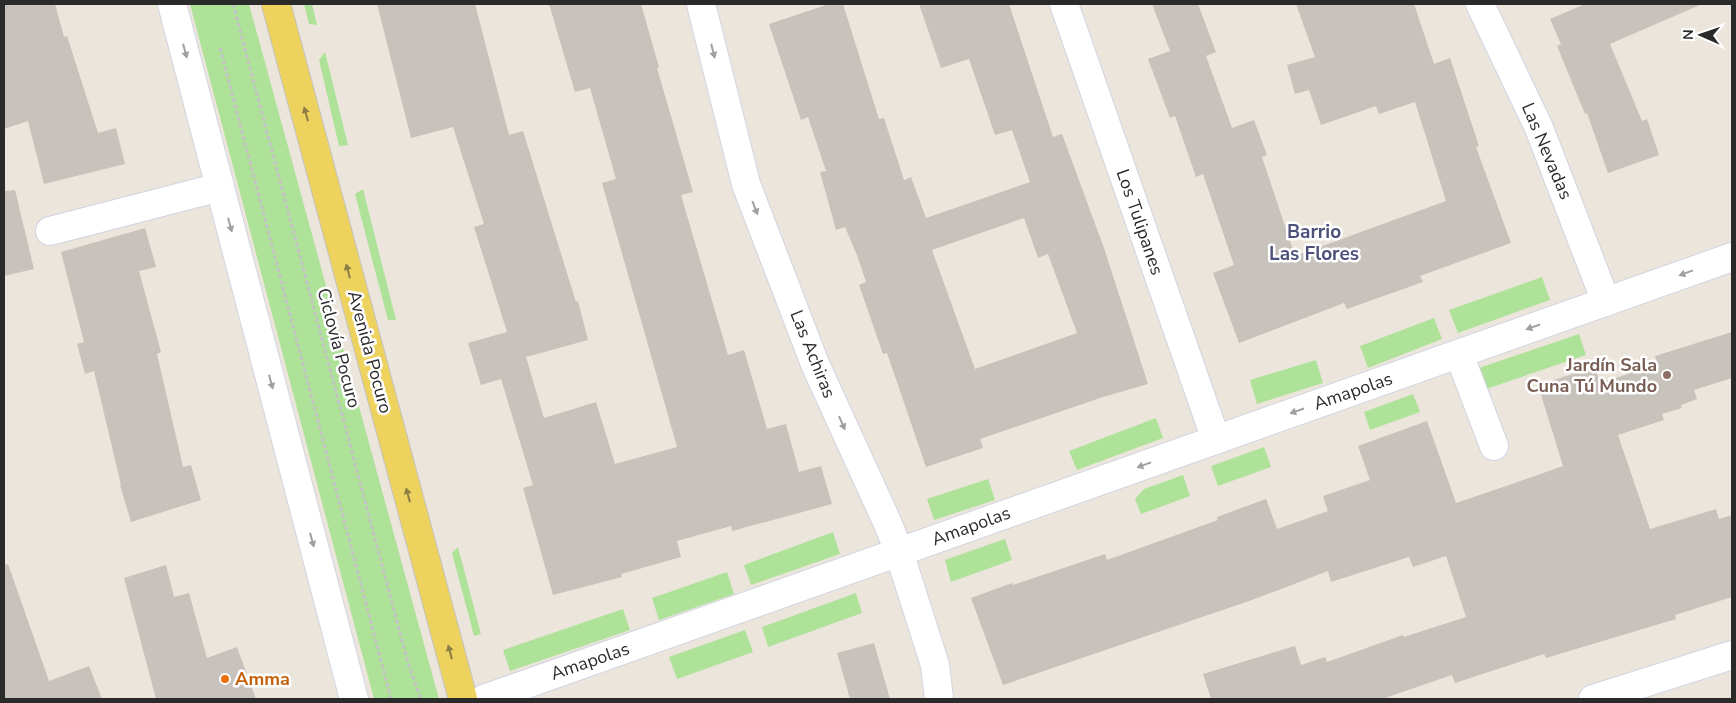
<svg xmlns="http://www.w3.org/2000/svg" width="1736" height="703" font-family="'Nunito Sans',sans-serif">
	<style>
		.green { fill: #afe299 }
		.building { fill: #c7c2bb; fill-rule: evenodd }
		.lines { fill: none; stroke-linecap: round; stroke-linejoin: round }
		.minor-casing { stroke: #d1d4e2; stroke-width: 30 }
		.major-casing { stroke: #c3c3c3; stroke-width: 30 }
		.path { stroke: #c3c3c3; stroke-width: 3; stroke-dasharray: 4 2.5; stroke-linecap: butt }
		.minor { stroke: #fff; stroke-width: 28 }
		.major { stroke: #eed25e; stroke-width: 28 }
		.oneway { fill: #9f9f9f }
		.oneway2 { fill: #8c7e44 }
		.education-dot { fill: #8d6e63; stroke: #fff; stroke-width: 2 }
		.food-dot { fill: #e8710a; stroke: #fff; stroke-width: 2 }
		.labels { text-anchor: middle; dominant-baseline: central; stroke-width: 5; stroke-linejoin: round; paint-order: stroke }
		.street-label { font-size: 18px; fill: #2a2a2a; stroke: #fff }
		.education-label { font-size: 18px; font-weight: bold; fill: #785e54; stroke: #fff; text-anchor: end }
		.food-label { font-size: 18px; font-weight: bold; fill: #c56008; stroke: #fff; text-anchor: start }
		.neighbourhood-label { font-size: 19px; font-weight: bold; fill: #4b517a; stroke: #fff }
	</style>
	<rect width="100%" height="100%" fill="#ece5dc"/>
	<g class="green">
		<path d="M 190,4 L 249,4 L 439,699 L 374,699 Z"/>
		<path d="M 304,4 L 312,4 L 317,25 L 309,24 Z"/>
		<path d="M 325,52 L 348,145 L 339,146 L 319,60 Z"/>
		<path d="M 363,189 L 396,320 L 388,320 L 355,194 Z"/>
		<path d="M 1542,277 L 1550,300 L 1458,333 L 1449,310 Z"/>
		<path d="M 1434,318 L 1442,339 L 1368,368 L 1360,346 Z"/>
		<path d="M 1579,334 L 1586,355 L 1483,390 L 1476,369 Z"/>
		<path d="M 1316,360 L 1323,383 L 1257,404 L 1250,380 Z"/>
		<path d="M 1413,394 L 1420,412 L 1370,430 L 1364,412 Z"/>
		<path d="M 1156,418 L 1163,438 L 1077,470 L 1069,451 Z"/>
		<path d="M 1264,447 L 1271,467 L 1218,486 L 1211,466 Z"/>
		<path d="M 1183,475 L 1190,496 L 1141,514 L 1135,499 L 1144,489 Z"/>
		<path d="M 988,479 L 995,500 L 934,520 L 927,499 Z"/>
		<path d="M 833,532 L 840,554 L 751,585 L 744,565 Z"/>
		<path d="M 1005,539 L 1012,560 L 951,582 L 945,560 Z"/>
		<path d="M 458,547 L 481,634 L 474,636 L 452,553 Z"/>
		<path d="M 727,572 L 734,594 L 659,620 L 652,598 Z"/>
		<path d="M 856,593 L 862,613 L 768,647 L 762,627 Z"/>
		<path d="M 623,609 L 630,630 L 510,671 L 503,650 Z"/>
		<path d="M 745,630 L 753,652 L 677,679 L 669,657 Z"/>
	</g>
	<g class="building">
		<path d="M 4,4 L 55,4 L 64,37 L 67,36 L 98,133 L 116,128 L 125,164 L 44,184 L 28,121 L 4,129 Z"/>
		<path d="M 377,4 L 475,4 L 509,135 L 523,131 L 576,302 L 578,301 L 588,340 L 526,357 L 544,418 L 596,402 L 615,464 L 677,447 L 602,183 L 616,179 L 590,88 L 575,92 L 549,4 L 641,4 L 659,67 L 657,68 L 693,192 L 681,195 L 728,355 L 744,350 L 767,429 L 786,424 L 799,472 L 821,466 L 832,504 L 732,531 L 731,526 L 677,541 L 681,557 L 621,574 L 622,577 L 553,595 L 523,488 L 533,485 L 501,379 L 481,385 L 468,343 L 507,332 L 474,227 L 484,224 L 453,127 L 411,138 Z"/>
		<path d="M 829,4 L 843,4 L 879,119 L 884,118 L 904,180 L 911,177 L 926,218 L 1030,182 L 1012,130 L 995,135 L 969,59 L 941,68 L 919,4 L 1009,4 L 1053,137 L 1062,134 L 1104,248 L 1148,384 L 1103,397 L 980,439 L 983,448 L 926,467 L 887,353 L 883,354 L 859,285 L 866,282 L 857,255 L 845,227 L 836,230 L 820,172 L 826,171 L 808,117 L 801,120 L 769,24 ZM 1024,218 L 1038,258 L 1048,254 L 1077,333 L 975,369 L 932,250 Z"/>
		<path d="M 1152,4 L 1198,4 L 1216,52 L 1206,56 L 1232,128 L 1254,120 L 1267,155 L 1262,157 L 1295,256 L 1446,201 L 1415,102 L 1379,114 L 1376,106 L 1321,125 L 1309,90 L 1295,94 L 1287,65 L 1315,57 L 1296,4 L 1414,4 L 1434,64 L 1450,58 L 1479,146 L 1476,147 L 1511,243 L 1420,276 L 1423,282 L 1347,309 L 1344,303 L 1239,343 L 1213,273 L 1234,265 L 1203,174 L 1196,177 L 1175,116 L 1170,118 L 1148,59 L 1170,51 Z"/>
		<path d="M 1585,4 L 1702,4 L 1610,44 L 1642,121 L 1647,119 L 1659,155 L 1608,173 L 1587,113 L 1585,114 L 1557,46 L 1561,44 L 1550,19 Z"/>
		<path d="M 15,190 L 34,269 L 4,276 L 4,191 Z"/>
		<path d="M 145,228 L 156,267 L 139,271 L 161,352 L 157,354 L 183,467 L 191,465 L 201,500 L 131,522 L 120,485 L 121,485 L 94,371 L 85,374 L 77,344 L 84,342 L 61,252 Z"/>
		<path d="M 1732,332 L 1732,378 L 1694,390 L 1697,399 L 1681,405 L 1682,408 L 1662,414 L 1664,420 L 1618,435 L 1650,529 L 1716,509 L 1719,519 L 1732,515 L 1732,597 L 1675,615 L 1676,619 L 1546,658 L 1544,654 L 1455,683 L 1452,675 L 1382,699 L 1211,699 L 1203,674 L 1295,646 L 1301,665 L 1325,657 L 1327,662 L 1403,635 L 1404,637 L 1466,617 L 1446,556 L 1413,567 L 1409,557 L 1331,582 L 1328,571 L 1252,600 L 1003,685 L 971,598 L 1012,583 L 1013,585 L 1105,554 L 1107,560 L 1218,520 L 1217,517 L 1266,499 L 1277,529 L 1328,511 L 1323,496 L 1370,480 L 1358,446 L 1427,421 L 1456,503 L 1509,485 L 1563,466 L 1538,385 L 1595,367 L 1600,383 L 1658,364 L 1655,356 Z"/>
		<path d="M 8,564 L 49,681 L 89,666 L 102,699 L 4,699 L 4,565 Z"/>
		<path d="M 166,565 L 174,597 L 189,593 L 207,658 L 237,647 L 256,699 L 156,699 L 124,578 Z"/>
		<path d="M 874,643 L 890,699 L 850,699 L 837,653 Z"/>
	</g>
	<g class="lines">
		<defs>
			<g id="minor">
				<path d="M 172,4 L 354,699"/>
				<path d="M 701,4 L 746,184 L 815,364 L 888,524 L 899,552 L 935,665 L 939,699"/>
				<path d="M 1064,4 L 1216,440"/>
				<path d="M 1480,4 L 1539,128 L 1606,302"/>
				<path d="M 50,231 L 220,187"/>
				<path d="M 1459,354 L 1494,446"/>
				<path d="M 484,699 L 1732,257"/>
				<path d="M 1593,699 L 1732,655"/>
			</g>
			<path id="major" d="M 276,4 L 463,699"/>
		</defs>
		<use href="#minor" class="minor-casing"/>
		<use href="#major" class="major-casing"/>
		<g class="path">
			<path d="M 233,4 L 408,663 L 421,699"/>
			<path d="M 220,48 L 391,699"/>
		</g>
		<use href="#minor" class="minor"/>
		<use href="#major" class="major"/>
	</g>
	<defs><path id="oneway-solid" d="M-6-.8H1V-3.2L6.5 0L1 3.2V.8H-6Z" transform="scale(1.25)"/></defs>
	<g class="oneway">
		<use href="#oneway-solid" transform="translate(185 51) rotate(75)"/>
		<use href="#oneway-solid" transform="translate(713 51) rotate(76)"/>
		<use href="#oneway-solid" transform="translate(755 208) rotate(69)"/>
		<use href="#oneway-solid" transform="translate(230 225) rotate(75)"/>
		<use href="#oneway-solid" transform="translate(1686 273) rotate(160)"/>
		<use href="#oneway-solid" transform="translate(1533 327) rotate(161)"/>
		<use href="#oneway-solid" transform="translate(271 382) rotate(75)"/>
		<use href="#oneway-solid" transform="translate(1297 411) rotate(161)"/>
		<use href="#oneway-solid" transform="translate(842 423) rotate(66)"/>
		<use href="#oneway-solid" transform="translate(1144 465) rotate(160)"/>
		<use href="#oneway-solid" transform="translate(312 540) rotate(75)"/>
	</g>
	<g class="oneway2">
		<use href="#oneway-solid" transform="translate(306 114) rotate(-105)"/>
		<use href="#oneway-solid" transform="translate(348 271) rotate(-105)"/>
		<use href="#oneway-solid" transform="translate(408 495) rotate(-105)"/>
		<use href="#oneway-solid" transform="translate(450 652) rotate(-105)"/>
	</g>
	<circle class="education-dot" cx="1667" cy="375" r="5"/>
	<circle class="food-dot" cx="225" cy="679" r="5"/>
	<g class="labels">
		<g class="street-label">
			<text transform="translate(1547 151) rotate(67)">Las Nevadas</text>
			<text transform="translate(1140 222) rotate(71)">Los Tulipanes</text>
			<text transform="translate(339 348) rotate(75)">Ciclovía Pocuro</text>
			<text transform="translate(370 352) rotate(75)">Avenida Pocuro</text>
			<text transform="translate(813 354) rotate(68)">Las Achiras</text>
			<text transform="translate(1353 391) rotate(-19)">Amapolas</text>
			<text transform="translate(971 526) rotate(-20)">Amapolas</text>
			<text transform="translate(590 661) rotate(-19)">Amapolas</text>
		</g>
		<g class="education-label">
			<text x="1657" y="365">Jardín Sala<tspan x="1657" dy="21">Cuna Tú Mundo</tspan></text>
		</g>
		<g class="food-label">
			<text x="235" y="679">Amma</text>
		</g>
		<g class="neighbourhood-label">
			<text x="1314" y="232">Barrio<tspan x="1314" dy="22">Las Flores</tspan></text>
		</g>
	</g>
	<rect width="1736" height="703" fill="none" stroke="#2a2a2a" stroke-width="10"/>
	<g transform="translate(1701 35) rotate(272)" stroke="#ffffff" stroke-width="4" paint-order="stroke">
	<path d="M0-4L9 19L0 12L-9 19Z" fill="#2a2a2a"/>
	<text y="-8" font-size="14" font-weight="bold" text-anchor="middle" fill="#2a2a2a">N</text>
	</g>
</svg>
